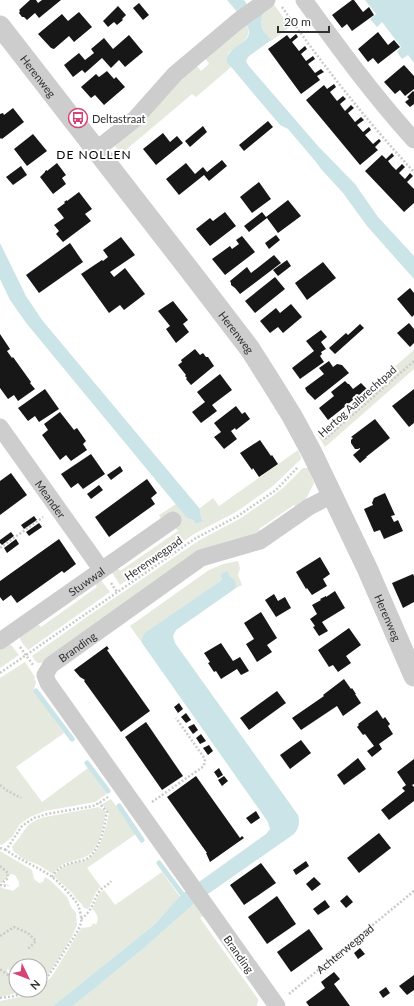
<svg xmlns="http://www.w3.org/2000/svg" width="414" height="1006" font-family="Lato,sans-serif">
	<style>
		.green { fill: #e6e9dd }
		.water { fill: #cbe4e7 }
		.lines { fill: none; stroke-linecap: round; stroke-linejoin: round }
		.stream { stroke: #cbe4e7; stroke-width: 5 }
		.building { fill: #171717 }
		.path { stroke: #cacaca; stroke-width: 2.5; stroke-dasharray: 2 2; stroke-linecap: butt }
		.minor { stroke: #cdcdcd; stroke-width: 17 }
		.tertiary { stroke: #cdcdcd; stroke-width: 21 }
		.labels { text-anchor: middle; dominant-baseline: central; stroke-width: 4; stroke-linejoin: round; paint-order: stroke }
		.street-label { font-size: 11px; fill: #303030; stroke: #fff }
		.poi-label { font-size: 11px; fill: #303030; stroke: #fff; text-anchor: start }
		.neighbourhood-label { font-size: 12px; letter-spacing: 1px; fill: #000; stroke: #fff }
	</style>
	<rect width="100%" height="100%" fill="#fff"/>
	<g class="green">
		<path d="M 273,3 L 290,27 L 271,41 C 258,23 255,19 273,3 Z"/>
		<path d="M 246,25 C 255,38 237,46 228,53 L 227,58 L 227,63 L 231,67 L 196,97 L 192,94 L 121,154 L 115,146 L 137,127 L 187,72 L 196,65 L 201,71 L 209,64 L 205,58 Z"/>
		<path d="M 414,350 L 414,369 L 325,447 L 317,434 Z"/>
		<path d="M 298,450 L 301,457 L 301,459 L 273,486 L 236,512 L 194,534 L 120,585 L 111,571 L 117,567 L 120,571 L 178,531 C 173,523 164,524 159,515 L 176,504 L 188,519 L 193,520 L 196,524 L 203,520 L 200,514 L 199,509 L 213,498 L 219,506 Z"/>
		<path d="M 303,468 L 308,468 L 314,483 L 304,503 L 297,508 L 294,505 L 259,529 L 261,533 L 95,626 L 42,663 C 36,664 35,660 32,656 L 91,614 L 198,541 L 241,518 L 274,495 L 284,487 Z"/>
		<path d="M 238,561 L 240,568 L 238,575 L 242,585 L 236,588 L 236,584 L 220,575 L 222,580 L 142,638 L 142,643 L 130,626 L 209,570 L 223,564 Z"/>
		<path d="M 100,579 L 110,592 L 28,650 C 26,647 21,642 20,639 C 20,633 33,626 37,623 L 41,627 L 97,587 L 95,583 Z"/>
		<path d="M 9,643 L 12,646 L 19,655 L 0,668 L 0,648 Z"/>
		<path d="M 25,662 L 35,677 L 34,678 L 36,682 L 34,690 L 64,733 L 16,767 L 42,802 L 88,768 L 107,794 L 95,802 L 45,811 L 30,817 L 20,824 L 12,837 L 2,845 L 0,844 L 0,678 Z"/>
		<path d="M 111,799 L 136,834 L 87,868 L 101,887 C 94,892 93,902 88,909 L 84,908 L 81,903 L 79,902 L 72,893 L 54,876 C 56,874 58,871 60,869 C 64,866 72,863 77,862 C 82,861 79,863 83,861 C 102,855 104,830 109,814 L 102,804 Z"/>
		<path d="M 99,807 L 106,812 C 102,828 101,851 83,858 C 75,861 66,861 59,867 C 57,869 55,872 53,874 L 37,864 L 25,860 L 13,851 L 12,846 C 18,841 21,834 26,828 C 30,822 38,819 45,817 Z"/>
		<path d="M 0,851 L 32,870 L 34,879 L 39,883 L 43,882 L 45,877 L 51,881 L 67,897 L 71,907 L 76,913 L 77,925 L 72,937 L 50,972 L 40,981 L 40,966 L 16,966 L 16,972 L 7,969 C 7,974 12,977 16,978 L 16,990 L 21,990 L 22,991 L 13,994 L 0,997 L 0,887 C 4,889 8,889 13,891 L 19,886 L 19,882 L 15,875 L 11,874 L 3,881 L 2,883 L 0,883 Z"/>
		<path d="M 162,872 L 180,897 L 155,924 L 53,1006 L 0,1006 L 0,1001 L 24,996 L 37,990 L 40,990 L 40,988 L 52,976 L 57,968 L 81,928 L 90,927 L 94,923 L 96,925 C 99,918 98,914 92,909 C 96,903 97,894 104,890 L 115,905 Z"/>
		<path d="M 195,903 L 204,915 L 200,918 L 258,999 L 257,1006 L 73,1006 L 144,948 Z"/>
	</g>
	<g class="water">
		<path d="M 227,0 L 244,0 L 256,17 L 264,12 C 257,25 263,30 271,40 L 248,57 L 246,61 L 248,65 L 318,146 L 355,184 L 378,217 L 414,256 L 414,279 L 367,226 L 343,193 L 321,169 L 316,162 L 288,129 L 280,125 L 232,68 L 227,63 C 223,46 255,44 248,28 C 245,21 233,7 227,0 Z"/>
		<path d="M 365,0 L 414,0 L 414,63 L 408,55 L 402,59 L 397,52 L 401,47 L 382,22 L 377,27 L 370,19 L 376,14 Z"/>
		<path d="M 0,243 L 26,296 L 42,320 L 200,509 L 200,514 L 203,521 L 196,524 L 193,520 L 188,519 L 27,324 L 10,300 L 0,279 Z"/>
		<path d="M 227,571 L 230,577 L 234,579 L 236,584 L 236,588 L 176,630 L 173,636 L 175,643 L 298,815 C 300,823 299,828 294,834 L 195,903 L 144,948 L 73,1006 L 53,1006 L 155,924 L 182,894 L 266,834 L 270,829 L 268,822 L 142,643 L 142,638 L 145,633 L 222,580 L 220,575 Z"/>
	</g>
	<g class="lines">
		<g class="stream">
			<path d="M 36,691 L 72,739"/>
			<path d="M 87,763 L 108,791"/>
			<path d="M 119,806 L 142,840"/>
			<path d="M 159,863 L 182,894"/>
		</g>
	</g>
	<g class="building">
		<path d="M 30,0 L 36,0 L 38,3 L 42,0 L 61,0 L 39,18 L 35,13 L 27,20 L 24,17 L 22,17 L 19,13 L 20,11 L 19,10 Z"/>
		<path d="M 352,0 L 354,0 L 363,12 L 369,7 L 374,15 L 352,31 L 347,24 L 342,28 L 332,15 Z"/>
		<path d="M 139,3 L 149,15 L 143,20 L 133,8 Z"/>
		<path d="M 118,6 L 126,15 L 122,19 L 123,20 L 117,25 L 114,22 L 108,27 L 103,21 Z"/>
		<path d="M 79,12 L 92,27 L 74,42 L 69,36 L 54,49 L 51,48 L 38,34 L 62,14 L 68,21 Z"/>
		<path d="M 378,32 L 388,45 L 394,40 L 400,47 L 378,64 L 373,58 L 368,62 L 358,49 Z"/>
		<path d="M 296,34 L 298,37 L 292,42 L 299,51 L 305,46 L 307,49 L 301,54 L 306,61 L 313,56 L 315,59 L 308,64 L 315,73 L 321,69 L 324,72 L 317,76 L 320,80 L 301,94 L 268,49 L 287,35 L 290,39 Z"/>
		<path d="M 129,35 L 143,52 L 125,67 L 119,60 L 111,68 L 102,58 L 85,73 L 82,70 L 73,77 L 64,65 L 79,53 L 85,60 L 94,53 L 91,49 L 104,38 L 113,49 Z"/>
		<path d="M 404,65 L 414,76 L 414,89 L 405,96 L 400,90 L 395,94 L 384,82 Z"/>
		<path d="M 107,71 L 114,79 L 116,77 L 125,87 L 104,105 L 95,95 L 91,98 L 81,87 L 96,74 L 99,77 Z"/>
		<path d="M 334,84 L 336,87 L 330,92 L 337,101 L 343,96 L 346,99 L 340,104 L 342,107 L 345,111 L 351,105 L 354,108 L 348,113 L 355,122 L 361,117 L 364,120 L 357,125 L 363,132 L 369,127 L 371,130 L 365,135 L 373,144 L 379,139 L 381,141 L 375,147 L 378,150 L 360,165 L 306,100 L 324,85 L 327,89 Z"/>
		<path d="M 413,91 L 414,92 L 414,104 L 410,107 L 405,102 L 409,99 L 407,97 Z"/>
		<path d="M 13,108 L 24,122 L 2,139 L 1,138 L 0,139 L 0,114 L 3,113 L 4,115 Z"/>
		<path d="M 268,121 L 273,127 L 244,151 L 239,145 Z"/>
		<path d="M 203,126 L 207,132 L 190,147 L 185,141 Z"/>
		<path d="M 163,133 L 170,142 L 177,136 L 183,143 L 156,165 L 143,149 Z"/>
		<path d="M 33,134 L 47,151 L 27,166 L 14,149 Z"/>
		<path d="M 392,153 L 394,156 L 388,161 L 392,166 L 396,170 L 402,164 L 405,167 L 399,173 L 405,179 L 410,173 L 413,176 L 407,182 L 414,189 L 414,203 L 404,212 L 365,171 L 382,155 L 386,159 Z"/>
		<path d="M 222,160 L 227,166 L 209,181 L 204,175 L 179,195 L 166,179 L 186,163 L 195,174 L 203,167 L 207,172 Z"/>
		<path d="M 57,163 L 66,175 L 62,178 L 66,184 L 53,194 L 40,177 L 45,172 L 45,171 L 47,170 L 47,171 Z"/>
		<path d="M 21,166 L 27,175 L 13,185 L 6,177 Z"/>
		<path d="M 259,182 L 271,199 L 252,213 L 240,197 Z"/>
		<path d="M 79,192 L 92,209 L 85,214 L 91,221 L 63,242 L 56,234 L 59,231 L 54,225 L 64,218 L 57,209 L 65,203 L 64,202 L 67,200 L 67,201 Z"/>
		<path d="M 288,200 L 301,216 L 278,233 L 267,218 L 249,232 L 244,226 L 262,212 L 266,217 Z"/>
		<path d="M 225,212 L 236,226 L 210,246 L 196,229 L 210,218 L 213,221 Z"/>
		<path d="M 276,235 L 280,240 L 269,249 L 265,243 Z"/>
		<path d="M 242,236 L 255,252 L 225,275 L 212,259 L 230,246 L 232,249 L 239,244 L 236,240 Z"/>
		<path d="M 121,237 L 135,255 L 110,272 L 114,277 L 125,268 L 145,294 L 124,310 L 120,305 L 109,313 L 81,274 L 102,260 L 103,261 L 108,257 L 103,250 Z"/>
		<path d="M 70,243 L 83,262 L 39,293 L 26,275 Z"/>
		<path d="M 274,255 L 281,263 L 240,294 L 235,288 L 231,285 L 231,283 L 230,281 L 247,267 L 251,273 Z"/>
		<path d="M 287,260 L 291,266 L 278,276 L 273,270 Z"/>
		<path d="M 323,262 L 336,278 L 307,300 L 295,283 Z"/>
		<path d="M 275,277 L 285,289 L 255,313 L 245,301 Z"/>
		<path d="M 410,288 L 414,293 L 414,315 L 412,317 L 397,299 Z"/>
		<path d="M 173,301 L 188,320 L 183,324 L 189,332 L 176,343 L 166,329 L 170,326 L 158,311 Z"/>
		<path d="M 291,304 L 302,317 L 283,333 L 278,327 L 270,333 L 260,321 L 276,308 L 280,313 Z"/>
		<path d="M 409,323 L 414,329 L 414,343 L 410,347 L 397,333 Z"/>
		<path d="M 360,324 L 364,328 L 335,354 L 329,348 L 346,333 L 348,335 Z"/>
		<path d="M 321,330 L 327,337 L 321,342 L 326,349 L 321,352 L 322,354 L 320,356 L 324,362 L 300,379 L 292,368 L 314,351 L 306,341 Z"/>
		<path d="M 0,334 L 10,349 L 7,351 L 12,358 L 13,357 L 31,382 L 30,383 L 35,389 L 18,401 L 14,395 L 8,399 L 0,388 Z"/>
		<path d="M 195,349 L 200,355 L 203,353 L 206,357 L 208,357 L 214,366 L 191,385 L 186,379 L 187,378 L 185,376 L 186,375 L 178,365 L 182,362 L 181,360 Z"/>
		<path d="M 329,361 L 333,367 L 337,364 L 342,365 L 349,373 L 315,400 L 307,392 L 305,388 L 324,374 L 319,368 Z"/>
		<path d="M 220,374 L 232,390 L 212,405 L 217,411 L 201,423 L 192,412 L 205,402 L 197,392 Z"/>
		<path d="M 345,381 L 348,384 L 349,384 L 353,389 L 361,383 L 367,389 L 328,420 L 319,408 L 334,396 L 331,392 Z"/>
		<path d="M 45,389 L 59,409 L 39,422 L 35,416 L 28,421 L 18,408 Z"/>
		<path d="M 414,389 L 414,423 L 409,427 L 392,406 Z"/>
		<path d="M 236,406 L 242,414 L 245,412 L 250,419 L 236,430 L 235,428 L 231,431 L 237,439 L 224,449 L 214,437 L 221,432 L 214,423 Z"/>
		<path d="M 60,412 L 74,430 L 77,428 L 86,441 L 83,444 L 87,450 L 71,461 L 66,455 L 60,460 L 42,435 L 48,430 L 44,424 Z"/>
		<path d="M 375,419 L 390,438 L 366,457 L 367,457 L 360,463 L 353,455 L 360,449 L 360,448 L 358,449 L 355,449 L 351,443 L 351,440 L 353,438 L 351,437 Z"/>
		<path d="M 260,440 L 271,456 L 272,455 L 278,464 L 259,477 L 253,468 L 252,470 L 240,453 Z"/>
		<path d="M 91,454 L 105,474 L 83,489 L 78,483 L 71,488 L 61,474 Z"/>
		<path d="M 120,466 L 123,471 L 111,480 L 107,475 Z"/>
		<path d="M 11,473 L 27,495 L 0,515 L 0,481 Z"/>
		<path d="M 147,479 L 157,493 L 151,498 L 155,504 L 109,537 L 95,517 Z"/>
		<path d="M 99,485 L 103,490 L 91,499 L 87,494 Z"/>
		<path d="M 385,493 L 395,515 L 391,516 L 394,522 L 398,520 L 403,531 L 384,539 L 380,530 L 374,532 L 364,509 L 373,505 L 372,503 L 374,498 Z"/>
		<path d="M 34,516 L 37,520 L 24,529 L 21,525 Z"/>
		<path d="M 39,523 L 42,527 L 29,536 L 26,532 Z"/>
		<path d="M 11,532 L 14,536 L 2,545 L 0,543 L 0,540 Z"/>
		<path d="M 16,539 L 19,544 L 7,553 L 4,548 Z"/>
		<path d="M 59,539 L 76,564 L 64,573 L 62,571 L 17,603 L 11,595 L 3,601 L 0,597 L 0,581 Z"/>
		<path d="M 320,557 L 330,574 L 323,579 L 327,586 L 312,595 L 307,588 L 306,589 L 296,572 Z"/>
		<path d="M 413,574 L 414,576 L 414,602 L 403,608 L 392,583 Z"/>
		<path d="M 335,591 L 345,608 L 322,622 L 328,631 L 319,636 L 313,627 L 315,626 L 310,619 L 317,614 L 312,605 L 321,600 L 320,599 L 326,596 L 326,597 Z"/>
		<path d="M 274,594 L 278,601 L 285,597 L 291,608 L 276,617 L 265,600 Z"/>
		<path d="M 261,612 L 277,638 L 267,645 L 272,652 L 257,662 L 246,644 L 254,639 L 244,623 Z"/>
		<path d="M 349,628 L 361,645 L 346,656 L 351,663 L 338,672 L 333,665 L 329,667 L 318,650 Z"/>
		<path d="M 221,643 L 233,661 L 240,657 L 249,671 L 241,675 L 237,669 L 221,679 L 216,671 L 214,672 L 208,663 L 210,662 L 204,653 Z"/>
		<path d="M 107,646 L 109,649 L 107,650 L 150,711 L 121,732 L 84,681 L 85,680 L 80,677 L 74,670 Z"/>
		<path d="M 344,679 L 351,689 L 352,688 L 356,694 L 355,694 L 361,703 L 343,716 L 337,706 L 301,730 L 292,718 L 324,696 L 323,695 Z"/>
		<path d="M 277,691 L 286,703 L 249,730 L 240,718 Z"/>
		<path d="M 179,703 L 183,709 L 178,713 L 174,707 Z"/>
		<path d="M 377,710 L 383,719 L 385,717 L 390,724 L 388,726 L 393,734 L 379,744 L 382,749 L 372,757 L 367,751 L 374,746 L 365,734 L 363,735 L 357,727 L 359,725 L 358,724 Z"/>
		<path d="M 186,713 L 191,720 L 186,723 L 181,717 Z"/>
		<path d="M 146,722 L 183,776 L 162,790 L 125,737 Z"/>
		<path d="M 194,724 L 198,730 L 193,734 L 188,727 Z"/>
		<path d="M 201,734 L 206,741 L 200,744 L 196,738 Z"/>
		<path d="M 301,740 L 311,753 L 290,769 L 280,755 Z"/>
		<path d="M 209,745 L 213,751 L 208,755 L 203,748 Z"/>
		<path d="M 358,758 L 366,769 L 344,785 L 337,775 Z"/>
		<path d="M 414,759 L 414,784 L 412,785 L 414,787 L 414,801 L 389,820 L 381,810 L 405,791 L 402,788 L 406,785 L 397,772 Z"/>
		<path d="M 219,768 L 223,775 L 218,778 L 214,772 Z"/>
		<path d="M 196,776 L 240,838 L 242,836 L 244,838 L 210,862 L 206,853 L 207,853 L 167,797 Z"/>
		<path d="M 224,776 L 228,781 L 222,786 L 218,780 Z"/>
		<path d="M 256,811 L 260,818 L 251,824 L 246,818 Z"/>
		<path d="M 379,833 L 391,848 L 359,873 L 347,858 Z"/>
		<path d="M 306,861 L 309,866 L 296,875 L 293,870 Z"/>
		<path d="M 261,863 L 276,883 L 244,905 L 230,885 Z"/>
		<path d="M 314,877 L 321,884 L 312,891 L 306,884 Z"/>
		<path d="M 347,895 L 353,902 L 346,908 L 340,901 Z"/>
		<path d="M 277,896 L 296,924 L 267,944 L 248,917 Z"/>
		<path d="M 325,900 L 330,907 L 318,915 L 313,909 Z"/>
		<path d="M 309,929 L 323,949 L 291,972 L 277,952 Z"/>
		<path d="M 360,948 L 365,954 L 358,959 L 354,953 Z"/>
		<path d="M 334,972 L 340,979 L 334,984 L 350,1006 L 309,1006 L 306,1002 L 325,988 L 321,982 Z"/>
		<path d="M 414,975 L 414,990 L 407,995 L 399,986 Z"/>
		<path d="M 386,987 L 390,993 L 383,998 L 379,992 Z"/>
	</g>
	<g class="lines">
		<g class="path">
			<path d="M 282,7 C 322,64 366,120 414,172"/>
			<path d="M 325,439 L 414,361"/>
			<path d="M 0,548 L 43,517"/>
			<path d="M 111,583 L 117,592"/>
			<path d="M 20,647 L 33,665"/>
			<path d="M 0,673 L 196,538 L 238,516 L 276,490 L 298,467"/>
			<path d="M 0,785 L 6,790 L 21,798"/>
			<path d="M 152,802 L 204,766 L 205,759 L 176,718"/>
			<path d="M 0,848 L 6,850"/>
			<path d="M 0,866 L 8,873 L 7,879 L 4,881 L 3,885"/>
			<path d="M 52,877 C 54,874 57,870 60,868 C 67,863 76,862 84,860 C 100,854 104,827 107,812 L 99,803"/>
			<path d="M 0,885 L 7,886 L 8,885"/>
			<path d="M 81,919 C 93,910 92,903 99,892 C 102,887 108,886 111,881"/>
			<path d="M 0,936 L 14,927 L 28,933 L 36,941 L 28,949"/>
			<path d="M 0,970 L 1,970 L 14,979 L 16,984"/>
			<path d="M 14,979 L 15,975"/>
			<path d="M 40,985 C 51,974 59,960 67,947 C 72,940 78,932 81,923 C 82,918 80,910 78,905 C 74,898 58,881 51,876 C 36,866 20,860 6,850 L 22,826 L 34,818 L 47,814 L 93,806 L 99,803 L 108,797"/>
			<path d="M 19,990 L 23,994"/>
			<path id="s1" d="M 289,994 L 414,891"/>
			<path d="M 0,998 C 11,997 21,995 32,990"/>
		</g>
		<g class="minor">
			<path d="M 304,0 C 339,48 374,96 414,140"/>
			<path d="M 96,150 L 135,119 L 175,74 L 238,21 L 267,0"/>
			<path id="s2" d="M 0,427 L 101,569"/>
			<path id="s3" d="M 0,641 L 173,520"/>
			<path id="s4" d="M 277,1006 L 48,683 L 45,675 L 51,665 L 201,558 L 260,541 L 309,507 L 332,495"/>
		</g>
		<path class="tertiary" id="s5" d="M 0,26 L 188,268 L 250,349 L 269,379 L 292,416 L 312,453 L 367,568 L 414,676"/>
	</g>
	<defs>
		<symbol id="bus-ring" viewBox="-11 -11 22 22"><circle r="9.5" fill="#fff" stroke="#d44574" stroke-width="1.5"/><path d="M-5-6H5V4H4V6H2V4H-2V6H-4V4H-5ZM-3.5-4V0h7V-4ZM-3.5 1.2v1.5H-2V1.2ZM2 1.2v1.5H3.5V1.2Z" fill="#d44574"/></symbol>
	</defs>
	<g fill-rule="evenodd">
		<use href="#bus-ring" x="67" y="107" width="22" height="22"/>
	</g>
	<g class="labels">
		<g class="street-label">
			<text stroke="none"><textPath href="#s5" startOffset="63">Herenweg</textPath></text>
			<text stroke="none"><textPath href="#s5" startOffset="387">Herenweg</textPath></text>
			<text transform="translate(357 401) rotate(-42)">Hertog Aalbrechtpad</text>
			<text stroke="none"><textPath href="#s2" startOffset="88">Meander</textPath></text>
			<text transform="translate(153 558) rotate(-35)">Herenwegpad</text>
			<text stroke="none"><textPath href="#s3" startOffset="105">Stuwwal</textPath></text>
			<text stroke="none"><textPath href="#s5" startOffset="711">Herenweg</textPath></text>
			<text stroke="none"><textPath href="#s4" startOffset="448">Branding</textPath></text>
			<text stroke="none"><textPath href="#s1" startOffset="72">Achterwegpad</textPath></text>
			<text transform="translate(239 954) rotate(55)">Branding</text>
		</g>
		<g class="poi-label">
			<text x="92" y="118">Deltastraat</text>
		</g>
		<g class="neighbourhood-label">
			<text x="94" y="154">DE NOLLEN</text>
		</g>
	</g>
	<g transform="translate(28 978) rotate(133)"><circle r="19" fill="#ffffff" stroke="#acacac"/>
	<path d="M0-3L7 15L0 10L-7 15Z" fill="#d44574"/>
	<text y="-6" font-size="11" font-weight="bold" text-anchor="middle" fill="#303030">N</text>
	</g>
	<path d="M278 26v6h51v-6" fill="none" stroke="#303030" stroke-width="2"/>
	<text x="284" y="26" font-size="12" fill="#303030" stroke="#ffffff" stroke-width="3" paint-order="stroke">20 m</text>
</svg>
